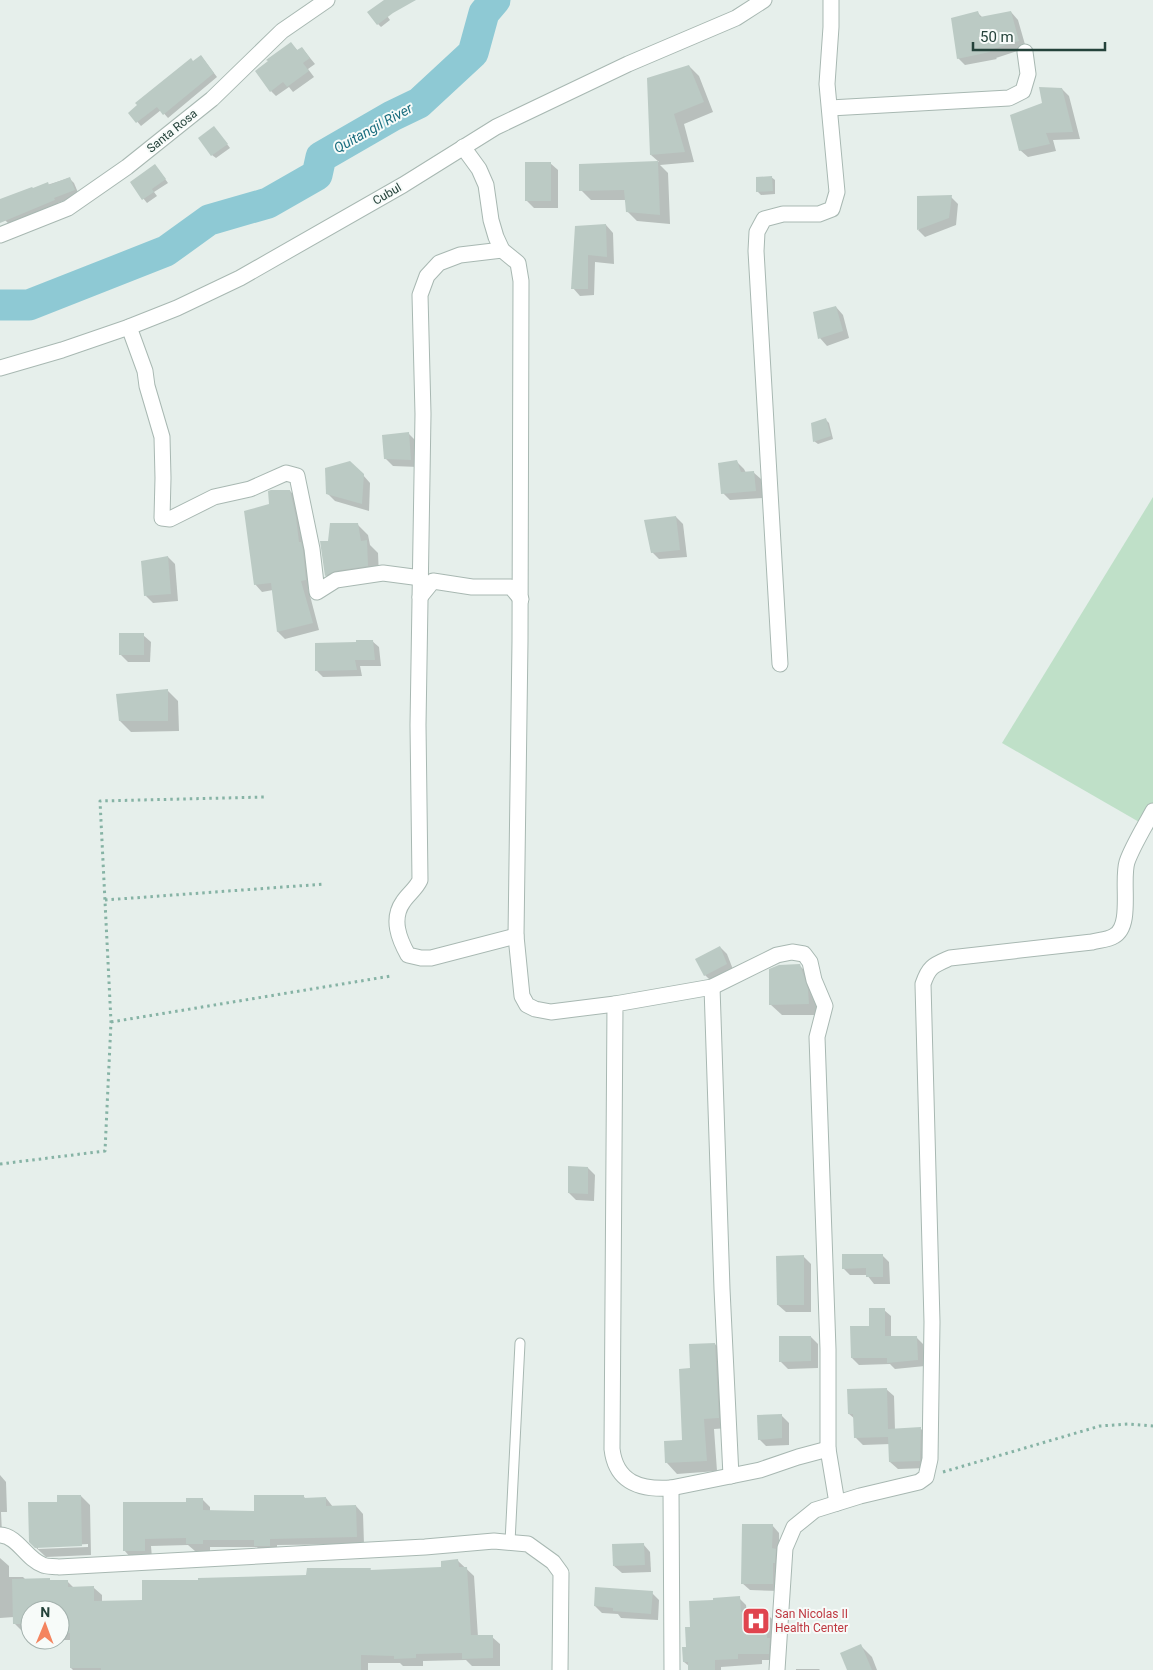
<svg xmlns="http://www.w3.org/2000/svg" width="1153" height="1670" font-family="Roboto,sans-serif">
	<style>
		.green { fill: #bfe0c8 }
		.shadow { fill: #0003; fill-rule: evenodd }
		.lines { fill: none; stroke-linecap: round; stroke-linejoin: round }
		.river { stroke: #8ec9d4; stroke-width: 31 }
		.building { fill: #bbcac4 }
		.lane-casing { stroke: #a8b8b2; stroke-width: 11 }
		.street-casing { stroke: #a8b8b2; stroke-width: 17 }
		.path { stroke: #86b3a5; stroke-width: 3; stroke-dasharray: 2.5 4; stroke-linecap: butt }
		.lane { stroke: #fff; stroke-width: 9 }
		.street { stroke: #fff; stroke-width: 15 }
		.labels { text-anchor: middle; dominant-baseline: central; stroke-width: 4; stroke-linejoin: round; paint-order: stroke }
		.street-label { font-size: 12px; fill: #24423a; stroke: #f7fbf9 }
		.health-label { font-size: 12px; fill: #be3a42; stroke: #f7fbf9; text-anchor: start }
		.water-label { font-size: 14px; font-style: italic; fill: #1c6f80; stroke: #f7fbf9 }
	</style>
	<rect width="100%" height="100%" fill="#e6efeb"/>
	<path class="green" d="M 1153,497 L 1153,830 L 1002,743 Z"/>
	<g class="shadow">
		<path d="M 382,9 L 390,20 L 381,27 L 378,24 Z"/>
		<path d="M 1011,12 L 1018,20 L 1026,48 L 996,58 L 997,59 L 965,65 L 958,58 L 978,13 L 983,18 Z"/>
		<path d="M 291,43 L 298,51 L 302,48 L 315,64 L 308,69 L 314,77 L 293,92 L 289,87 L 276,96 L 271,91 L 269,62 Z"/>
		<path d="M 201,56 L 217,77 L 168,118 L 161,110 L 141,126 L 130,113 Z"/>
		<path d="M 689,66 L 699,76 L 713,112 L 684,124 L 694,162 L 660,165 L 668,173 L 670,224 L 637,221 L 627,211 L 626,200 L 591,200 L 581,190 L 580,165 L 659,162 L 651,155 Z"/>
		<path d="M 1062,89 L 1069,96 L 1080,139 L 1053,140 L 1056,151 L 1028,157 L 1020,150 L 1044,104 Z"/>
		<path d="M 217,131 L 230,148 L 216,158 L 212,155 Z"/>
		<path d="M 550,163 L 558,170 L 558,208 L 534,208 L 527,201 Z"/>
		<path d="M 158,169 L 168,183 L 154,192 L 157,196 L 147,203 L 131,183 Z"/>
		<path d="M 771,177 L 775,180 L 775,194 L 761,195 L 757,191 Z"/>
		<path d="M 69,178 L 74,183 L 79,195 L 58,203 L 59,205 L 10,225 L 5,220 L 0,207 L 0,200 Z"/>
		<path d="M 951,197 L 958,204 L 956,225 L 925,237 L 918,230 Z"/>
		<path d="M 606,225 L 613,233 L 614,264 L 595,262 L 594,295 L 580,296 L 573,288 L 576,228 Z"/>
		<path d="M 836,307 L 843,315 L 849,338 L 827,346 L 820,338 Z"/>
		<path d="M 826,420 L 829,423 L 833,439 L 818,444 L 814,441 Z"/>
		<path d="M 409,434 L 416,441 L 418,467 L 393,466 L 385,458 Z"/>
		<path d="M 737,462 L 744,469 L 746,473 L 753,472 L 761,479 L 763,498 L 730,500 L 723,493 Z"/>
		<path d="M 363,475 L 370,483 L 369,511 L 335,501 L 327,493 Z"/>
		<path d="M 290,491 L 297,498 L 313,587 L 308,588 L 319,630 L 285,639 L 278,632 L 273,590 L 262,592 L 255,584 L 270,505 Z"/>
		<path d="M 676,517 L 683,524 L 687,557 L 659,559 L 652,552 Z"/>
		<path d="M 357,524 L 368,535 L 370,545 L 378,553 L 379,577 L 337,587 L 326,576 Z"/>
		<path d="M 168,557 L 175,564 L 178,601 L 153,603 L 146,596 Z"/>
		<path d="M 143,635 L 151,642 L 150,662 L 128,662 L 121,655 Z"/>
		<path d="M 372,641 L 379,647 L 381,666 L 360,666 L 362,676 L 323,677 L 317,671 L 358,643 Z"/>
		<path d="M 167,690 L 178,701 L 179,731 L 131,732 L 120,721 Z"/>
		<path d="M 720,947 L 727,954 L 734,972 L 712,982 L 705,975 Z"/>
		<path d="M 799,965 L 810,976 L 820,1015 L 782,1015 L 770,1004 Z"/>
		<path d="M 588,1168 L 595,1175 L 594,1201 L 576,1200 L 569,1193 Z"/>
		<path d="M 882,1255 L 889,1262 L 890,1284 L 874,1284 L 867,1275 L 850,1275 L 843,1268 Z"/>
		<path d="M 803,1256 L 811,1264 L 811,1312 L 786,1312 L 778,1305 Z"/>
		<path d="M 884,1310 L 891,1316 L 891,1337 L 916,1337 L 923,1344 L 925,1366 L 895,1369 L 890,1364 L 859,1365 L 852,1358 L 870,1327 Z"/>
		<path d="M 811,1337 L 818,1344 L 818,1368 L 788,1369 L 780,1361 Z"/>
		<path d="M 715,1344 L 725,1355 L 729,1428 L 714,1429 L 717,1471 L 677,1474 L 667,1463 L 666,1442 L 683,1441 L 691,1370 Z"/>
		<path d="M 886,1389 L 894,1396 L 895,1430 L 921,1429 L 928,1436 L 927,1468 L 898,1469 L 890,1462 L 890,1444 L 863,1445 L 856,1438 L 855,1419 L 849,1414 Z"/>
		<path d="M 781,1415 L 789,1423 L 789,1445 L 766,1446 L 759,1439 Z"/>
		<path d="M 0,1475 L 6,1482 L 7,1512 L 1,1512 L 2,1533 L 0,1533 Z"/>
		<path d="M 81,1496 L 90,1505 L 91,1555 L 46,1557 L 30,1542 L 59,1503 ZM 88,1544 L 88,1547 L 38,1549 L 38,1547 Z"/>
		<path d="M 304,1497 L 306,1499 L 326,1498 L 333,1507 L 356,1506 L 363,1514 L 364,1544 L 277,1545 L 277,1553 L 262,1553 L 257,1547 L 210,1547 L 210,1551 L 195,1551 L 188,1545 L 151,1546 L 152,1558 L 131,1558 L 124,1550 L 187,1503 L 203,1500 L 210,1507 L 210,1512 L 255,1512 Z"/>
		<path d="M 772,1525 L 779,1533 L 780,1591 L 750,1590 L 742,1583 Z"/>
		<path d="M 643,1544 L 650,1552 L 651,1572 L 622,1573 L 614,1566 Z"/>
		<path d="M 0,1558 L 9,1566 L 9,1577 L 23,1577 L 26,1580 L 49,1579 L 52,1582 L 67,1581 L 74,1588 L 94,1588 L 102,1595 L 102,1602 L 143,1602 L 199,1581 L 308,1576 L 370,1569 L 372,1571 L 443,1568 L 458,1561 L 474,1576 L 478,1637 L 492,1637 L 500,1644 L 500,1666 L 472,1666 L 466,1660 L 423,1661 L 423,1666 L 403,1666 L 400,1663 L 368,1663 L 368,1670 L 73,1670 L 71,1668 L 71,1640 L 61,1640 L 60,1639 L 60,1610 L 30,1610 L 30,1631 L 22,1631 L 14,1623 L 14,1617 L 0,1618 Z"/>
		<path d="M 652,1593 L 659,1600 L 658,1620 L 621,1618 L 618,1614 L 602,1613 L 595,1606 Z"/>
		<path d="M 739,1598 L 746,1605 L 747,1613 L 766,1613 L 773,1620 L 775,1660 L 762,1660 L 762,1664 L 721,1667 L 721,1670 L 689,1670 L 689,1666 L 684,1662 L 691,1628 Z"/>
		<path d="M 861,1646 L 872,1657 L 877,1670 L 848,1670 Z"/>
		<path d="M 819,1669 L 820,1670 L 796,1670 L 796,1669 Z"/>
	</g>
	<g class="lines">
		<path class="river" d="M 0,305 L 29,305 L 166,251 L 209,220 L 268,203 L 317,175 L 321,157 L 392,116 L 419,103 L 473,53 L 484,13 L 495,0"/>
	</g>
	<g class="building">
		<path d="M 384,0 L 416,0 L 393,13 L 377,25 L 367,12 Z"/>
		<path d="M 978,11 L 980,17 L 1011,11 L 1019,41 L 990,50 L 990,52 L 957,59 L 951,18 Z"/>
		<path d="M 291,42 L 297,50 L 302,47 L 310,58 L 303,63 L 309,71 L 287,87 L 283,82 L 270,92 L 255,71 L 268,61 L 266,60 Z"/>
		<path d="M 201,55 L 214,73 L 163,115 L 157,107 L 136,123 L 128,113 L 137,105 L 135,103 L 191,58 L 193,61 Z"/>
		<path d="M 689,65 L 704,102 L 674,114 L 685,152 L 650,155 L 647,78 Z"/>
		<path d="M 1039,87 L 1062,88 L 1073,132 L 1046,133 L 1050,144 L 1019,151 L 1010,115 L 1042,103 Z"/>
		<path d="M 214,126 L 228,144 L 211,156 L 198,138 Z"/>
		<path d="M 658,161 L 660,215 L 626,212 L 624,190 L 579,191 L 579,164 Z"/>
		<rect x="525" y="162" width="26" height="39"/>
		<path d="M 155,164 L 166,179 L 152,189 L 154,192 L 142,200 L 130,182 Z"/>
		<path d="M 772,176 L 773,191 L 756,192 L 756,177 Z"/>
		<path d="M 70,177 L 75,190 L 54,198 L 55,200 L 0,223 L 0,199 L 32,187 L 33,188 L 48,182 L 49,185 Z"/>
		<path d="M 952,195 L 949,218 L 917,230 L 917,196 Z"/>
		<path d="M 606,224 L 607,257 L 588,255 L 588,289 L 571,289 L 575,226 Z"/>
		<path d="M 836,306 L 843,331 L 818,339 L 813,312 Z"/>
		<path d="M 826,418 L 831,436 L 813,442 L 811,423 Z"/>
		<path d="M 409,432 L 411,460 L 384,459 L 382,435 Z"/>
		<path d="M 737,460 L 741,472 L 754,471 L 756,491 L 721,494 L 718,463 Z"/>
		<path d="M 350,461 L 364,474 L 362,504 L 326,494 L 325,468 Z"/>
		<path d="M 271,490 L 290,490 L 296,517 L 299,542 L 301,542 L 303,550 L 306,580 L 301,581 L 313,623 L 277,632 L 271,583 L 254,585 L 244,511 L 269,504 L 268,491 Z"/>
		<path d="M 676,516 L 680,550 L 651,553 L 644,520 Z"/>
		<path d="M 330,523 L 358,523 L 361,541 L 367,540 L 368,566 L 335,571 L 325,576 L 320,541 L 328,541 Z"/>
		<path d="M 168,556 L 171,594 L 144,596 L 141,561 Z"/>
		<rect x="119" y="633" width="25" height="22"/>
		<path d="M 356,640 L 373,640 L 375,660 L 355,660 L 357,670 L 315,671 L 315,643 L 356,642 Z"/>
		<path d="M 168,689 L 168,721 L 119,721 L 116,694 Z"/>
		<path d="M 720,946 L 727,964 L 704,976 L 695,959 Z"/>
		<path d="M 800,964 L 808,989 L 809,1004 L 769,1005 L 769,969 L 779,965 Z"/>
		<path d="M 568,1166 L 588,1167 L 588,1194 L 568,1193 Z"/>
		<path d="M 842,1254 L 883,1254 L 883,1277 L 866,1277 L 866,1268 L 842,1269 Z"/>
		<path d="M 804,1255 L 804,1305 L 777,1305 L 776,1256 Z"/>
		<path d="M 869,1308 L 885,1308 L 885,1336 L 917,1336 L 918,1360 L 887,1363 L 887,1358 L 851,1358 L 850,1326 L 869,1326 Z"/>
		<path d="M 779,1336 L 811,1336 L 811,1361 L 779,1362 Z"/>
		<path d="M 715,1343 L 719,1418 L 704,1419 L 707,1461 L 665,1463 L 664,1441 L 682,1440 L 679,1369 L 690,1368 L 689,1344 Z"/>
		<path d="M 887,1388 L 888,1429 L 921,1427 L 920,1461 L 889,1462 L 888,1437 L 854,1438 L 853,1414 L 848,1414 L 847,1389 Z"/>
		<path d="M 782,1414 L 782,1438 L 758,1440 L 757,1415 Z"/>
		<path d="M 57,1495 L 81,1495 L 82,1546 L 35,1548 L 29,1542 L 28,1502 L 57,1502 Z"/>
		<path d="M 254,1495 L 304,1495 L 304,1498 L 326,1497 L 326,1506 L 356,1505 L 357,1537 L 270,1539 L 270,1546 L 254,1546 L 254,1540 L 203,1540 L 203,1544 L 186,1544 L 186,1538 L 145,1539 L 145,1551 L 123,1551 L 123,1502 L 186,1502 L 186,1498 L 203,1498 L 203,1510 L 254,1511 Z"/>
		<path d="M 742,1524 L 773,1524 L 772,1548 L 776,1549 L 775,1563 L 773,1563 L 773,1584 L 741,1584 Z"/>
		<path d="M 644,1543 L 645,1565 L 613,1566 L 612,1544 Z"/>
		<path d="M 458,1559 L 459,1567 L 467,1567 L 471,1635 L 493,1635 L 493,1658 L 462,1659 L 462,1653 L 416,1654 L 416,1658 L 394,1659 L 394,1656 L 361,1655 L 361,1670 L 101,1670 L 101,1668 L 70,1668 L 70,1633 L 60,1633 L 60,1610 L 30,1610 L 30,1624 L 13,1624 L 12,1579 L 50,1578 L 50,1580 L 68,1580 L 68,1587 L 94,1586 L 94,1601 L 142,1600 L 142,1580 L 198,1580 L 198,1578 L 306,1575 L 307,1568 L 371,1568 L 370,1570 L 441,1567 L 441,1561 Z"/>
		<path d="M 595,1587 L 653,1591 L 651,1614 L 613,1611 L 613,1608 L 594,1606 Z"/>
		<path d="M 740,1596 L 741,1612 L 767,1612 L 767,1638 L 770,1638 L 769,1654 L 738,1654 L 738,1659 L 715,1660 L 715,1670 L 688,1670 L 688,1662 L 683,1662 L 682,1647 L 686,1647 L 685,1627 L 690,1627 L 689,1601 L 713,1600 L 713,1598 Z"/>
		<path d="M 861,1644 L 872,1670 L 847,1670 L 840,1653 Z"/>
	</g>
	<g class="lines">
		<defs>
			<path id="lane" d="M 510,1542 L 520,1343"/>
			<g id="street">
				<path d="M 830,108 L 1009,98 L 1023,91 L 1028,74 L 1025,52"/>
				<path d="M 463,147 L 479,169 L 486,185 L 491,220 L 496,237 L 502,250 L 518,263 L 521,281 L 520,641 L 516,936 L 522,996 L 527,1005 L 535,1009 L 551,1012 L 615,1004"/>
				<path d="M 0,235 L 68,208 L 127,167 L 212,99 L 282,31 L 327,0"/>
				<path d="M 502,250 L 460,255 L 439,263 L 427,276 L 420,295 L 423,414 L 418,725 L 420,880 C 416,889 408,894 403,902 C 391,919 399,939 408,955 L 421,958 L 431,958 L 516,936"/>
				<path d="M 129,327 L 145,371 L 147,386 L 162,437 L 163,478 L 162,518 L 170,519 L 214,497 L 250,489 L 286,473 L 297,476 L 312,549 L 317,592 L 336,580 L 383,573 L 421,578"/>
				<path d="M 0,368 L 62,350 L 129,327 L 177,308 L 240,278 L 403,185 L 496,127 L 628,64 L 736,18 L 764,0"/>
				<path d="M 420,597 L 433,581 L 472,587 L 511,587 L 521,599"/>
				<path d="M 780,664 L 756,251 L 757,232 L 764,219 L 783,214 L 819,214 L 832,209 L 837,192 L 827,84 L 831,27 L 831,0"/>
				<path d="M 712,987 L 722,1289 L 731,1476"/>
				<path d="M 671,1488 L 760,1470 L 798,1457 L 828,1449"/>
				<path d="M 0,1535 C 18,1536 26,1559 43,1565 C 47,1567 54,1566 59,1567 L 425,1547 L 494,1541 L 528,1544 L 553,1562 L 561,1573 L 560,1670"/>
				<path d="M 672,1670 L 671,1488 C 641,1490 616,1483 612,1449 L 615,1004 L 712,987 L 777,955 L 792,952 L 804,954 L 810,962 L 814,980 L 825,1006 L 817,1037 L 828,1349 L 828,1449 L 837,1503"/>
				<path d="M 777,1670 L 785,1548 L 794,1527 L 815,1510 L 860,1496 L 919,1482 L 926,1477 L 930,1459 L 932,1322 L 923,984 C 929,966 934,965 950,958 L 1092,942 C 1099,940 1108,940 1114,936 C 1133,926 1121,881 1127,862 C 1132,847 1145,826 1153,811"/>
			</g>
		</defs>
		<use href="#lane" class="lane-casing"/>
		<use href="#street" class="street-casing"/>
		<g class="path">
			<path d="M 105,900 L 325,884"/>
			<path d="M 111,1022 L 391,976"/>
			<path d="M 0,1164 L 105,1151 L 111,1022 L 100,801 L 265,797"/>
			<path d="M 943,1472 L 1100,1426 L 1128,1424 L 1153,1426"/>
		</g>
		<use href="#lane" class="lane"/>
		<use href="#street" class="street"/>
	</g>
	<defs>
		<symbol id="hospital-square" viewBox="-11 -11 22 22"><rect x="-9" y="-9" width="18" height="18" rx="4" fill="#e0444e" stroke="#f7fbf9"/><path d="M-5-5h3v3.5h4V-5h3V5h-3V1.5h-4V5h-3Z" fill="#fff"/></symbol>
	</defs>
	<g fill-rule="evenodd">
		<use href="#hospital-square" x="740" y="1605" width="32" height="32"/>
	</g>
	<g class="labels">
		<g class="street-label">
			<text transform="translate(172 131) rotate(-39)">Santa Rosa</text>
			<text transform="translate(387 194) rotate(-30)">Cubul</text>
		</g>
		<g class="health-label">
			<text x="775" y="1614">San Nicolas II<tspan x="775" dy="14">Health Center</tspan></text>
		</g>
		<g class="water-label">
			<text transform="translate(373 128) rotate(-29)">Quitangil River</text>
		</g>
	</g>
	<g transform="translate(45 1625) rotate(1)"><circle r="24" fill="#f7fbf9" stroke="#a3b1ad"/>
	<path d="M0-4L9 19L0 12L-9 19Z" fill="#f4845f"/>
	<text y="-8" font-size="14" font-weight="bold" text-anchor="middle" fill="#24423a">N</text>
	</g>
	<path d="M973 42v8h132v-8" fill="none" stroke="#24423a" stroke-width="2.5"/>
	<text x="980" y="42" font-size="15" fill="#24423a" stroke="#f7fbf9" stroke-width="4" paint-order="stroke">50 m</text>
</svg>
